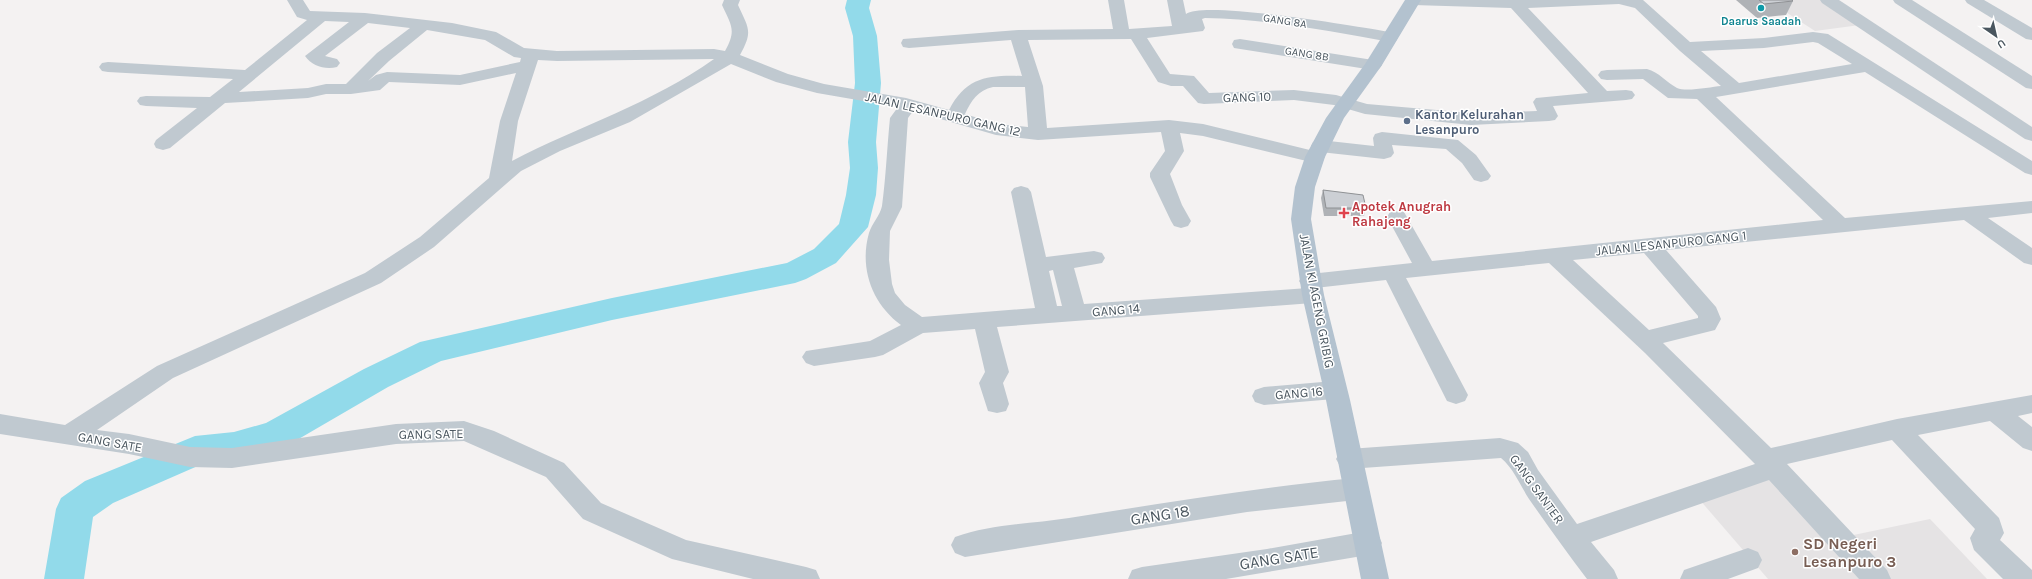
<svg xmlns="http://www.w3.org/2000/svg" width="2032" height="579" font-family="Karla,sans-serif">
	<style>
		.education { fill: #e5e3e4 }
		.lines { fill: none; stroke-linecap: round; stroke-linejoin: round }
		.river { fill: #92daea; fill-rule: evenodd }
		.minor { fill: #c0c9d0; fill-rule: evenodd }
		.major { fill: #b3c2cf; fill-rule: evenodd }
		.wall { fill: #afb2b6 }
		.building { fill: #cccfd4; stroke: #8f9194 }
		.culture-dot { fill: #0f9aa8; stroke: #fff; stroke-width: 1.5 }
		.service-dot { fill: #5c6f8a; stroke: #fff; stroke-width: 1.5 }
		.health-dot { fill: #e0444e; stroke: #fff; stroke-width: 1.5 }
		.education-dot { fill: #8d6e63; stroke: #fff; stroke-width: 1.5 }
		.labels { text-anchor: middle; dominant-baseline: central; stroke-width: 3; stroke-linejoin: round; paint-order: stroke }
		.far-street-label { font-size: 11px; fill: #4a565f; stroke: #fff }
		.far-culture-label { font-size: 11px; font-weight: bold; fill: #0d838f; stroke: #fff }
		.street-label { font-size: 13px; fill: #4a565f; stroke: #fff }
		.service-label { font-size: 13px; font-weight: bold; fill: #4e5e75; stroke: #fff; text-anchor: start }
		.health-label { font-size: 13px; font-weight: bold; fill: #be3a42; stroke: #fff; text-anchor: start }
		.near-street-label { font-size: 16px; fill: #4a565f; stroke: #fff }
		.near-education-label { font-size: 16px; font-weight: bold; fill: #785e54; stroke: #fff; text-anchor: start }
	</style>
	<rect width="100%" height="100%" fill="#f4f2f2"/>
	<g class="education">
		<path d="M 1767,0 L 1822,0 L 1860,25 L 1815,31 Z"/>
		<path d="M 1772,474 L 1870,579 L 1768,579 L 1699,499 Z"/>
		<path d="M 1930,519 L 1987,579 L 1883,579 L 1844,537 Z"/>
	</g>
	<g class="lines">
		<path class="river" d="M 847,0 L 871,0 L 869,8 L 877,36 L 881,83 L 876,142 L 878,168 L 876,195 L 868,227 L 836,263 L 806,279 L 795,283 L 612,320 L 441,361 L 388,387 L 290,444 L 234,460 L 200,465 L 113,503 L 93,517 L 84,579 L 44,579 L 56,509 L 61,498 L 85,481 L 195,436 L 234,432 L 266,423 L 364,369 L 420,342 L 612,298 L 787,263 L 814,249 L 839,224 L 846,195 L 850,168 L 848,142 L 855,83 L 853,36 L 845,8 Z"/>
		<g class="minor">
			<path d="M 287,0 L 303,0 L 310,11 L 365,13 L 452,23 L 496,32 L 524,48 L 557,51 L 714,49 L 725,51 C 737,30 731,25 722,5 L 724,0 L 740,0 L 738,5 C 749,29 753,31 740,55 L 788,74 L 824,84 L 906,98 L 949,110 C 966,77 988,75 1022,76 L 1011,40 L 909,48 L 903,47 L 901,43 L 903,39 L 1018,30 L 1113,29 L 1108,0 L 1124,0 L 1129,29 L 1172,26 L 1167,0 L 1183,0 L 1186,14 C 1204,0 1360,27 1390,32 L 1396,33 L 1398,37 L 1396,41 L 1390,42 C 1329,31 1267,19 1205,18 L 1202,19 L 1205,28 L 1203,31 L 1147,38 L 1170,74 L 1194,76 L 1209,93 L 1294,90 L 1336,95 L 1367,104 L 1471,113 L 1537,111 L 1533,102 L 1536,98 L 1588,93 L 1511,8 L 1413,5 L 1407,3 L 1405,0 L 1643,0 L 1690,42 L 1764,38 L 1813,32 L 1828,34 L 2032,161 L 2032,175 L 2025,173 L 1865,72 L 1716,97 L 1845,218 L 2032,201 L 2032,213 L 1988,218 L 2032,248 L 2032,265 L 2024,263 L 1964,220 L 1666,250 L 1716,307 L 1721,319 L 1715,330 L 1663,343 L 1771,448 L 1897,419 L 2032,395 L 2032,413 L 2018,416 L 2032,427 L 2032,451 L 2023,448 L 1990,421 L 1918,435 L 1999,518 L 2004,533 L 2000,540 L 2032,570 L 2032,579 L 2003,579 L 1974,550 L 1970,538 L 1975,529 L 1892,440 L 1787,464 L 1887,570 L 1891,579 L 1859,579 L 1769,480 L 1591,542 L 1614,570 L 1618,579 L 1587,579 C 1567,553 1548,526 1529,499 C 1520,485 1514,469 1501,458 L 1349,469 L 1340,466 L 1336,459 L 1340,452 L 1349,449 L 1500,438 L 1518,443 L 1528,452 L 1538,470 L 1577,524 L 1755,464 L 1645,353 L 1549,263 L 1406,278 L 1468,395 L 1465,401 L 1456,404 L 1447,401 L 1386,280 L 1315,288 L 1321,290 L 1324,295 L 1321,300 L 1313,303 L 997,327 L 1009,372 L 1003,383 L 1009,404 L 1006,411 L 997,413 L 988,411 L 979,383 L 985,372 L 975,329 L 923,333 L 883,355 L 875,357 L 814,366 L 806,363 L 802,357 L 806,351 L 870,341 L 901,325 C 872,304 859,268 869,233 C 872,223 880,216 882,206 C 886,177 887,147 890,118 L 898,107 L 817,93 L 776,82 L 731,64 L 630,122 L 560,151 L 521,171 L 434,247 L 381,283 L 173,378 L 97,430 L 129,434 L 190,447 L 232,448 L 396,424 L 464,421 L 494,431 L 564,463 L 601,503 L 686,540 L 806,567 L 816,570 L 820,579 L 753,579 L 672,559 L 583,519 L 546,477 L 464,441 L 396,444 L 232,468 L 190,467 L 129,454 L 0,434 L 0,414 L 65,425 L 157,366 L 365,273 L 420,237 L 489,178 L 500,121 L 516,73 L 460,85 L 389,82 L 380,90 L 351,94 L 326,94 L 308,98 L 225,103 L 170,148 L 163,150 L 156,148 L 154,144 L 156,140 L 197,108 L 146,106 L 140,105 L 137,101 L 140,97 L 146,96 L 210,97 L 233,79 L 108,72 L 102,71 L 99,67 L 102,63 L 108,62 L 245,70 L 307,20 L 297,17 ZM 1619,4 L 1635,8 L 1680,51 L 1721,86 C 1711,87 1686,92 1677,88 C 1666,82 1659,72 1647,69 L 1607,70 L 1601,71 L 1598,75 L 1601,79 L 1607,80 L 1643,79 L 1668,98 L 1697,99 L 1823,220 L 1432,261 L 1404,212 L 1397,211 L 1390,212 L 1387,217 L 1412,263 L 1310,274 L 1302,276 L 1299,281 L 1302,286 L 1308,288 L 1084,304 L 1074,268 L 1102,263 L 1105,258 L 1102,253 L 1094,251 L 1046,257 L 1031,192 L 1028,188 L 1021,186 L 1014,188 L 1011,192 L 1035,308 L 922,317 L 905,305 L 895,293 L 892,284 L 889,260 L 890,231 L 902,207 L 908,118 L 913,111 L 996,135 L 1038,140 L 1161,132 L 1165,151 L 1150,173 L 1150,177 L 1171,221 L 1174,226 L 1181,228 L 1188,226 L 1191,221 L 1182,205 L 1170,174 L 1184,151 L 1180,133 L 1203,136 L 1315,163 L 1322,161 L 1325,157 L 1322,153 L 1203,124 L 1169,120 L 1047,128 L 1043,86 L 1028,40 L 1131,39 L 1158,82 L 1171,86 L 1183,86 L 1198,103 L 1204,104 L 1294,100 L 1334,105 L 1365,114 L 1471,125 L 1549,121 L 1555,120 L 1558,116 L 1553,106 L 1626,100 L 1632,99 L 1635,95 L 1632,91 L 1626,90 L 1607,91 L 1528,8 ZM 325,21 L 349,22 L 305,56 C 312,66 325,70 337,67 L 340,63 L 337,59 L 325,56 L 368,23 L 410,28 L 377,53 L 346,84 L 326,84 L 308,88 L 239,92 ZM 427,30 L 485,40 L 514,57 L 521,58 L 520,62 L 460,75 L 387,72 L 376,75 L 368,81 L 389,61 ZM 1813,42 L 1818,43 L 1852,64 L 1739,83 L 1701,51 L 1764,48 ZM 714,59 C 653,103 579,126 512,161 L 518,121 L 538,60 L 557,61 ZM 993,87 L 1025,87 L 1028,127 L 997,124 L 965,114 C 971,101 978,90 993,87 ZM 1644,253 L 1698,316 L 1698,318 L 1649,330 L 1573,260 ZM 1053,270 L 1062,306 L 1057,306 L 1049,271 Z"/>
			<path d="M 1820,0 L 1839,0 L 2032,127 L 2032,141 L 2025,139 L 1822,3 Z"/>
			<path d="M 1893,0 L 1912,0 L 2032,76 L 2032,89 L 2026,88 L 1895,3 Z"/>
			<path d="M 1965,0 L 1984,0 L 2032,28 L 2032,40 L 2026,39 L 1967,3 Z"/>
			<path d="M 1240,39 L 1373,60 L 1379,61 L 1382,65 L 1379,69 L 1373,70 L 1234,48 L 1232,44 L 1234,40 Z"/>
			<path d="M 1382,132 L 1458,140 L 1476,155 L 1491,176 L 1488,180 L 1481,182 L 1474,180 L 1462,163 L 1446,149 L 1392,145 L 1394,153 L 1391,157 L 1384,159 L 1320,152 L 1313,150 L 1311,146 L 1313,142 L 1320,140 L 1374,146 L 1373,138 L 1375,134 Z"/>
			<path d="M 1334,381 L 1343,384 L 1346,390 L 1343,396 L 1334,399 L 1264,405 L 1255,402 L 1252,396 L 1255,390 L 1264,387 Z"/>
			<path d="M 1356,478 L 1365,481 L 1369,489 L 1365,497 L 1356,500 L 1247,512 L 965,557 L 955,553 L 951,545 L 955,537 C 991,524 1031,524 1069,518 C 1164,503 1259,487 1356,478 Z"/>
			<path d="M 1368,531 L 1378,535 L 1382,543 L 1378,551 L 1368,555 L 1226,579 L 1128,579 L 1132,570 L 1142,567 L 1267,549 Z"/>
			<path d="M 1748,548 L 1758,552 L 1762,560 L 1758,568 L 1728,579 L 1680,579 L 1684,570 Z"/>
		</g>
		<path class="major" d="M 1405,0 L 1421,0 L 1382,65 L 1344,118 L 1325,157 L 1315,187 L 1311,219 L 1324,295 L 1350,400 L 1389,579 L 1361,579 L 1326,400 L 1302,295 L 1291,219 L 1295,187 L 1305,157 L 1326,118 L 1365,64 Z"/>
	</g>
	<g class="wall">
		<path d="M 1736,0 L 1792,0 L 1793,1 L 1786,15 L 1757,18 Z"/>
		<path d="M 1323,190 L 1366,208 L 1364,216 L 1324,216 L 1321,198 Z"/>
	</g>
	<g class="building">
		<path d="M 1759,0 L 1792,0 L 1793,1 L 1764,4 Z"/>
		<path d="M 1323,190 L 1363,195 L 1366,208 L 1326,208 Z"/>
	</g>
	<circle class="culture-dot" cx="1761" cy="8" r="4"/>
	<circle class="service-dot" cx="1407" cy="121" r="4"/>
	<path class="health-dot" d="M1342 207h4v4h4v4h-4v4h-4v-4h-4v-4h4z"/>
	<circle class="education-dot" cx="1795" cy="552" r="4"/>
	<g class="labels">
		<g class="far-street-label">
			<text transform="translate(1285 21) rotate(9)">GANG 8A</text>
			<text transform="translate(1307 54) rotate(9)">GANG 8B</text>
		</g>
		<g class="far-culture-label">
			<text x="1761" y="21">Daarus Saadah</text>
		</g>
		<g class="street-label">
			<text transform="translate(1247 97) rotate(-2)">GANG 10</text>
			<text transform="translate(943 114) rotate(13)">JALAN LESANPURO GANG 12</text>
			<text transform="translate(1671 243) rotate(-6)">JALAN LESANPURO GANG 1</text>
			<text transform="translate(1317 301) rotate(79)">JALAN KI AGENG GRIBIG</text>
			<text transform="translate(1116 310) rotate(-5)">GANG 14</text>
			<text transform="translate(1299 393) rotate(-5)">GANG 16</text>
			<text transform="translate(431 434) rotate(-1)">GANG SATE</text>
			<text transform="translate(110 442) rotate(10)">GANG SATE</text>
			<text transform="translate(1537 489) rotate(54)">GANG SANTER</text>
		</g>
		<g class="service-label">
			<text x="1415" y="114">Kantor Kelurahan<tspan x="1415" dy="15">Lesanpuro</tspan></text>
		</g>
		<g class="health-label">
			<text x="1352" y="206">Apotek Anugrah<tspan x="1352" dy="15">Rahajeng</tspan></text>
		</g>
		<g class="near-street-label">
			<text transform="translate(1160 515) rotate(-9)">GANG 18</text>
			<text transform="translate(1279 558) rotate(-9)">GANG SATE</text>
		</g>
		<g class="near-education-label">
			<text x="1803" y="543">SD Negeri<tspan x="1803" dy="18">Lesanpuro 3</tspan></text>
		</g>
	</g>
	<g transform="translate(1996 36) rotate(146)" stroke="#ffffff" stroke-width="3" paint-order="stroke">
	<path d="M0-3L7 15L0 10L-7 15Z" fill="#4a565f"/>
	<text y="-6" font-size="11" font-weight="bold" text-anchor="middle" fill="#4a565f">U</text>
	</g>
</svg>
